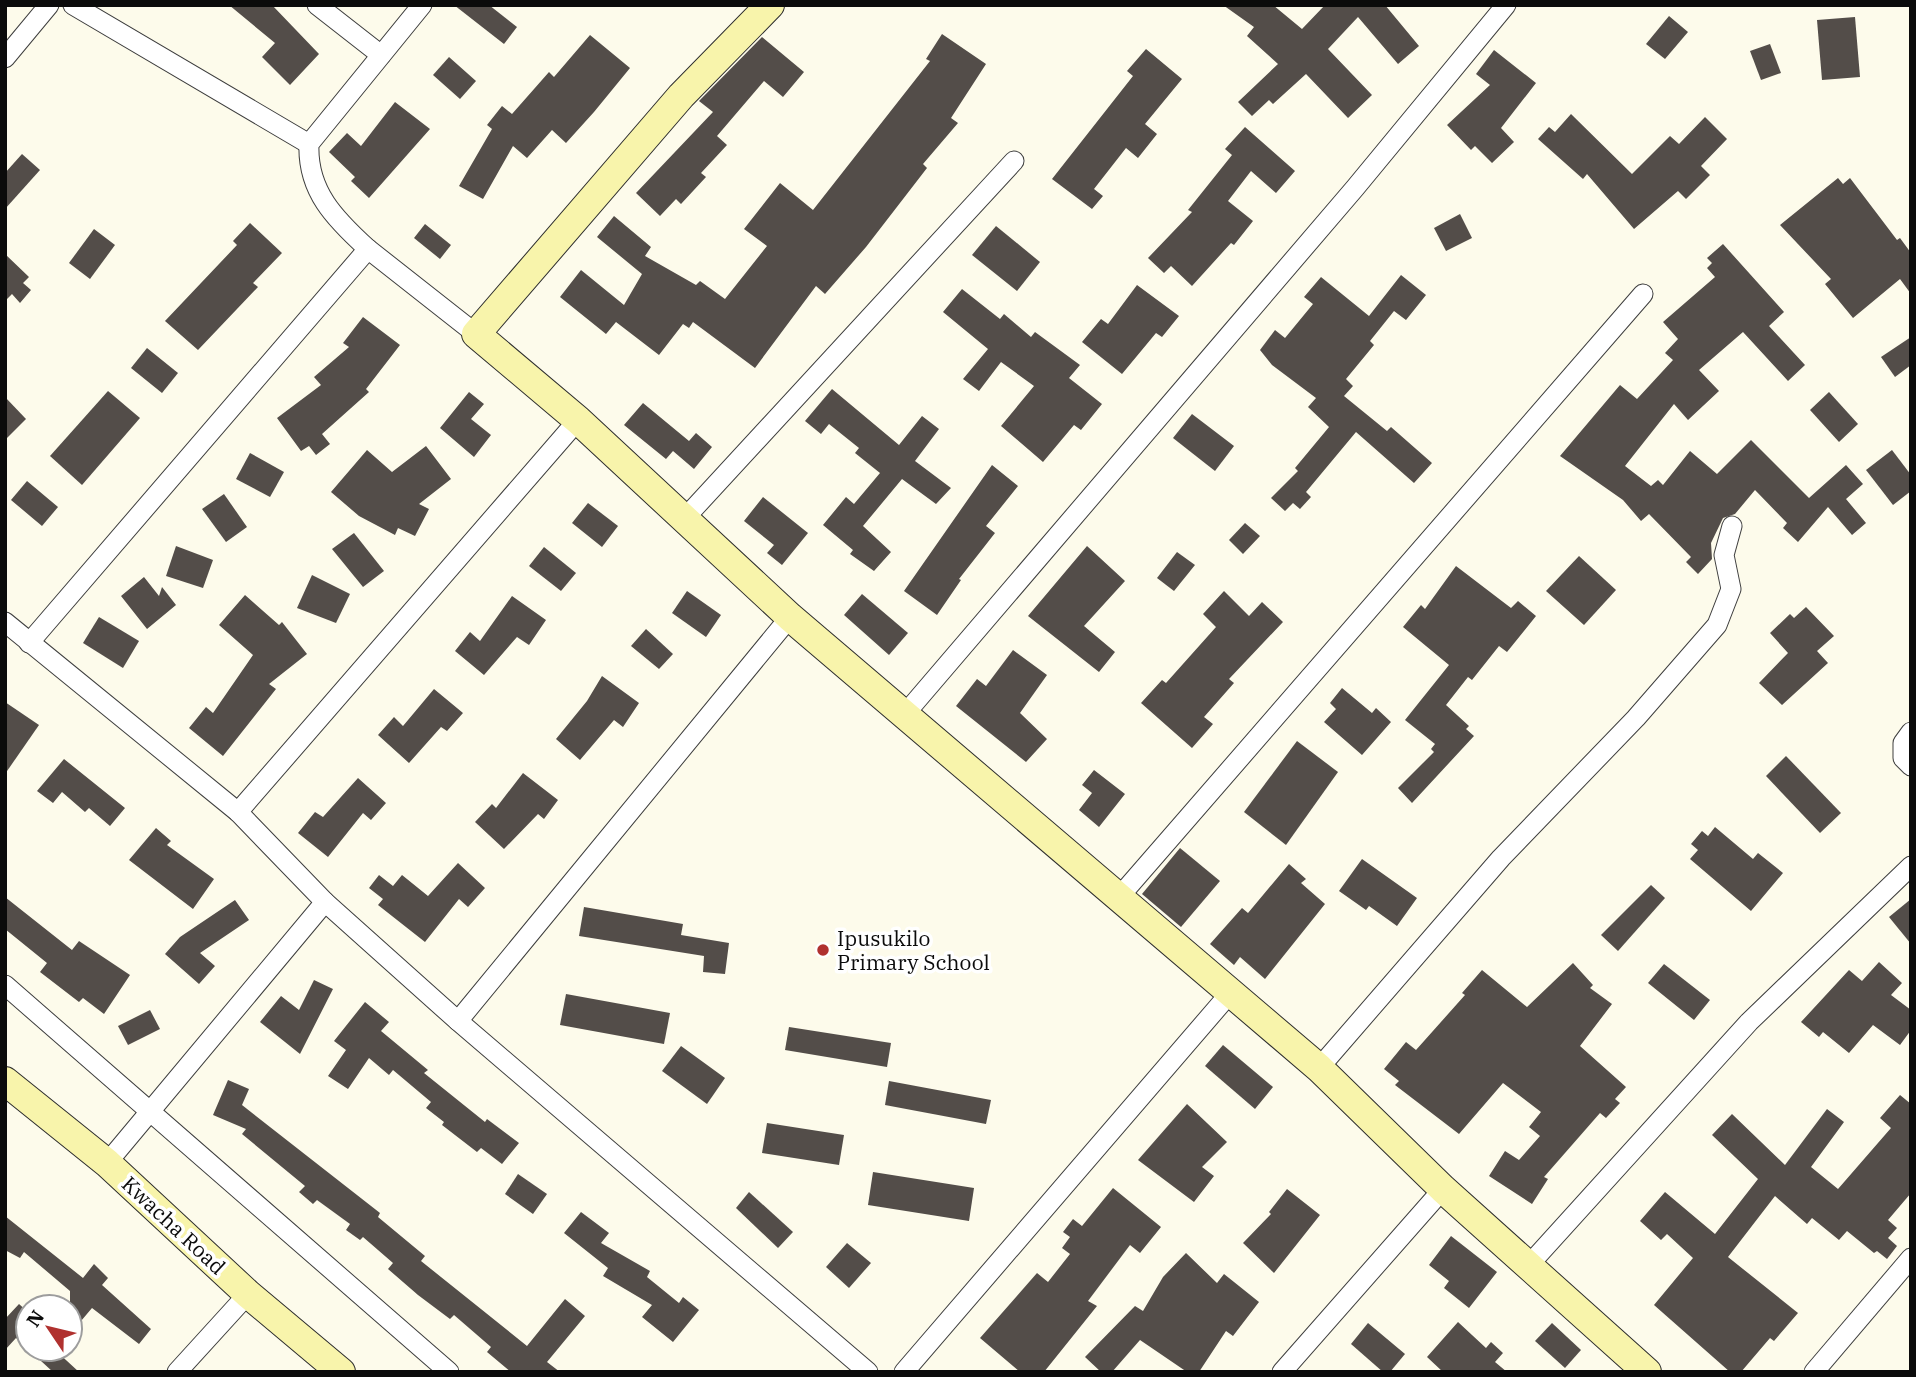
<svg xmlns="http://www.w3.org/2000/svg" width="1916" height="1377" font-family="'IBM Plex Serif',serif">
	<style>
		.building { fill: #534d49 }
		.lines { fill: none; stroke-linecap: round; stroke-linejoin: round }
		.street-casing { stroke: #3e3e3e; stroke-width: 21 }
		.secondary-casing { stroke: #2d2d2d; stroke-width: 30 }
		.street { stroke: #fff; stroke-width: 19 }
		.secondary { stroke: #f8f4ab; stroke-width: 28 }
		.poi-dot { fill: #b0312f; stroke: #fff; stroke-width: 2.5 }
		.labels { text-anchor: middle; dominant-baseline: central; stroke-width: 7; stroke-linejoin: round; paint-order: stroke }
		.poi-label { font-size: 21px; fill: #0b0b0b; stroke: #fff; text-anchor: start }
		.street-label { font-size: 21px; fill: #0b0b0b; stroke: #fff }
	</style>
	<rect width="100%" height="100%" fill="#fdfbeb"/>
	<g class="building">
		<path d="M 229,5 L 272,5 L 319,54 L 290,85 L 262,57 L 275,43 Z"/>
		<path d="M 454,5 L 489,5 L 517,27 L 504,44 Z"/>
		<path d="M 1223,5 L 1273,5 L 1302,29 L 1325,5 L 1385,5 L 1419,46 L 1398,64 L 1358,17 L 1328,49 L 1372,95 L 1348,118 L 1306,74 L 1273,104 L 1269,100 L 1252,116 L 1238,102 L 1278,64 L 1247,36 L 1254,27 Z"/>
		<path d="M 1669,16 L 1688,32 L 1665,59 L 1646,44 Z"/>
		<path d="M 1855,17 L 1860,77 L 1822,80 L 1817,20 Z"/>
		<path d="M 942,34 L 986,64 L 951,118 L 958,123 L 923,164 L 927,168 L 866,247 L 825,294 L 816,286 L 755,368 L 693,322 L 689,328 L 683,324 L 659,355 L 616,322 L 606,334 L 560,297 L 581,270 L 624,305 L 642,274 L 597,237 L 614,216 L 651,247 L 645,256 L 696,285 L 700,281 L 725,299 L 767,246 L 744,229 L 780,183 L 813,210 L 930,61 L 926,59 Z"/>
		<path d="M 590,35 L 630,68 L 594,112 L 566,143 L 552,130 L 527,158 L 513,146 L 483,199 L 459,186 L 492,129 L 487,125 L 502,106 L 512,114 L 549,72 L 554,77 Z"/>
		<path d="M 762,37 L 804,72 L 783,97 L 764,81 L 717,136 L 727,145 L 701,173 L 706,177 L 681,204 L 676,199 L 660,216 L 636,193 L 713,112 L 699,101 Z"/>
		<path d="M 1770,44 L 1781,73 L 1761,80 L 1750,51 Z"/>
		<path d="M 1146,49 L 1182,79 L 1145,124 L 1157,134 L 1138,158 L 1126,148 L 1094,189 L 1103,196 L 1092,209 L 1052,179 L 1133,76 L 1127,71 Z"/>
		<path d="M 1494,50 L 1536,83 L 1501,128 L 1514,142 L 1492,163 L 1475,146 L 1471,150 L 1447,125 L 1490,85 L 1476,74 Z"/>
		<path d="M 449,57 L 476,81 L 460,99 L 433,75 Z"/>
		<path d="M 395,102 L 430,129 L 369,198 L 351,181 L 355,177 L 329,152 L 347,133 L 361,146 Z"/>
		<path d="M 1571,114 L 1632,174 L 1670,136 L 1679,144 L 1705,117 L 1727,139 L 1701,166 L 1710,175 L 1686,199 L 1678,191 L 1634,229 L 1587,174 L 1583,179 L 1538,139 L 1549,127 L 1555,132 Z"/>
		<path d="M 1245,127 L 1295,171 L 1276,193 L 1251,171 L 1228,201 L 1253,221 L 1234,245 L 1231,243 L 1192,286 L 1171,266 L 1164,273 L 1148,258 L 1192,212 L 1188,210 L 1232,155 L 1225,149 Z"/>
		<path d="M 22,154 L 40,170 L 5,209 L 5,173 Z"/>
		<path d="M 1838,178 L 1843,184 L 1850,178 L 1897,240 L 1900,238 L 1911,253 L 1911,294 L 1900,279 L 1853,318 L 1825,284 L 1831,279 L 1780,225 Z"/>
		<path d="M 1460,214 L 1472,238 L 1446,251 L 1434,228 Z"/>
		<path d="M 250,223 L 282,253 L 253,283 L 258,287 L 198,350 L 165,321 L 237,245 L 233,241 Z"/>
		<path d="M 425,224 L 451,245 L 440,259 L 414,238 Z"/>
		<path d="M 996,226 L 1040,262 L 1017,291 L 972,255 Z"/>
		<path d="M 94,229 L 115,245 L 90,279 L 69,263 Z"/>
		<path d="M 1723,244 L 1784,312 L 1769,326 L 1805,365 L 1788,381 L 1743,332 L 1699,370 L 1719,391 L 1688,420 L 1674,404 L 1625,466 L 1651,486 L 1658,480 L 1663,485 L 1690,451 L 1717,474 L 1751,440 L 1809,498 L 1846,465 L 1863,484 L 1846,499 L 1866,523 L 1852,535 L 1828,507 L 1798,542 L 1783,528 L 1787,523 L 1755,490 L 1735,514 L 1723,518 L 1711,543 L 1712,559 L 1698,574 L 1686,562 L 1691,557 L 1649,514 L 1641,521 L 1623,500 L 1560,456 L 1620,385 L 1637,399 L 1673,360 L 1665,353 L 1678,339 L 1663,322 L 1715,277 L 1707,268 L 1712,263 L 1707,258 Z"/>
		<path d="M 5,254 L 29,277 L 23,283 L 31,290 L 20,303 L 12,294 L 5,301 Z"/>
		<path d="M 1401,275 L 1426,295 L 1406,320 L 1394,311 L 1370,341 L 1374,345 L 1346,379 L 1353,386 L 1344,396 L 1387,431 L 1391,427 L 1432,463 L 1414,483 L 1356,432 L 1306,492 L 1311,497 L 1300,509 L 1293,503 L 1285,511 L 1271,498 L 1298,471 L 1295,468 L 1329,427 L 1308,407 L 1316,398 L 1272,365 L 1260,350 L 1275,330 L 1285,338 L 1313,304 L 1304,297 L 1321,277 L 1369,316 Z"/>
		<path d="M 1137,285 L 1179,316 L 1162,337 L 1156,333 L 1122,374 L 1082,342 L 1101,319 L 1108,324 Z"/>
		<path d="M 962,289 L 1000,319 L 1004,314 L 1031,337 L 1035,332 L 1080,365 L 1069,378 L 1102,404 L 1081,430 L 1074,425 L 1043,462 L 1001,426 L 1034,386 L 1001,362 L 979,391 L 963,379 L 988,349 L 943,312 Z"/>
		<path d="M 363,317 L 400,345 L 366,389 L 369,392 L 322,434 L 330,444 L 316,455 L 309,446 L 301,451 L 277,418 L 321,385 L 314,377 L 349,347 L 343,343 Z"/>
		<path d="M 1911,337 L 1911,365 L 1895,377 L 1881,357 Z"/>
		<path d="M 147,348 L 178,373 L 162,393 L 131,368 Z"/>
		<path d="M 832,389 L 899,445 L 922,416 L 939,429 L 915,461 L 951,488 L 936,504 L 902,479 L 863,526 L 891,552 L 874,571 L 850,554 L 853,550 L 823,525 L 846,497 L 854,504 L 880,473 L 855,453 L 859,448 L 829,424 L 821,434 L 805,421 Z"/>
		<path d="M 108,391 L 140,418 L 82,485 L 50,456 Z"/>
		<path d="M 469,392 L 484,404 L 471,419 L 491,435 L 474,457 L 440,428 Z"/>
		<path d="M 1829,392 L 1858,424 L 1839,442 L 1810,410 Z"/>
		<path d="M 5,397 L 26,419 L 5,440 Z"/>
		<path d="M 643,403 L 689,441 L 696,433 L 712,447 L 694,469 L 673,451 L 666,459 L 624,425 Z"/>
		<path d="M 1192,414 L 1234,446 L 1215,471 L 1173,438 Z"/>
		<path d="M 426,446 L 451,479 L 419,504 L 429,509 L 415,536 L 398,528 L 395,535 L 359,516 L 331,492 L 367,450 L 392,472 Z"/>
		<path d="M 1892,450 L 1911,475 L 1911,491 L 1893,505 L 1866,470 Z"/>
		<path d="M 250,453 L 284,472 L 270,497 L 236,479 Z"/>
		<path d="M 992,465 L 1018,486 L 986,526 L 995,533 L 959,579 L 961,580 L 937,615 L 904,591 Z"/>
		<path d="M 27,481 L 58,507 L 42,526 L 11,500 Z"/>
		<path d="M 224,494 L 247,527 L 226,542 L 202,509 Z"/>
		<path d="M 763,497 L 808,533 L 782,565 L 767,553 L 774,545 L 744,521 Z"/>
		<path d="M 588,503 L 618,526 L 602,547 L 572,523 Z"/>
		<path d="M 1245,523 L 1260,536 L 1243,554 L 1229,540 Z"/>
		<path d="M 354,533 L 384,571 L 363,587 L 332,549 Z"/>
		<path d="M 176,546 L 213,560 L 203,588 L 166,576 Z"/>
		<path d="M 1087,546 L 1125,581 L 1084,626 L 1115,652 L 1099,672 L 1028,616 Z"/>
		<path d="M 544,547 L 576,573 L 561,591 L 529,566 Z"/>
		<path d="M 1177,552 L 1195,565 L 1174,591 L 1157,578 Z"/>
		<path d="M 1579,556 L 1616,590 L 1584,625 L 1546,591 Z"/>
		<path d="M 1456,566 L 1511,608 L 1518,601 L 1536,616 L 1507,652 L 1499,646 L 1472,680 L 1468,677 L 1446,705 L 1469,726 L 1466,729 L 1474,736 L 1412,803 L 1398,788 L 1434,752 L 1431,749 L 1435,744 L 1405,720 L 1449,665 L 1403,627 L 1421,605 L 1425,609 Z"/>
		<path d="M 312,575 L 350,594 L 336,623 L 297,608 Z"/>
		<path d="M 144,577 L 159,596 L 162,587 L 176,605 L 147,629 L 121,596 Z"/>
		<path d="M 687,591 L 721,615 L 706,637 L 672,613 Z"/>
		<path d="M 1224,591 L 1249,616 L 1262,602 L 1283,622 L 1229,679 L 1234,683 L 1204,717 L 1213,724 L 1192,748 L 1141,703 L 1162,680 L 1166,683 L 1216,627 L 1203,614 Z"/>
		<path d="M 862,594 L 908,633 L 889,655 L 844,615 Z"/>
		<path d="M 245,595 L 279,625 L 282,622 L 307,654 L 269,684 L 276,689 L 223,756 L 189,728 L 206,707 L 213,713 L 253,655 L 219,625 Z"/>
		<path d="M 512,596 L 546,620 L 529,645 L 517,637 L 484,675 L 455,651 L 470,632 L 480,641 Z"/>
		<path d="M 1806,607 L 1834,636 L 1817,651 L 1828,663 L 1782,705 L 1759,683 L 1788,653 L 1770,633 L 1790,614 L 1794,618 Z"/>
		<path d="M 99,617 L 139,641 L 123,668 L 83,643 Z"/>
		<path d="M 646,629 L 673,654 L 659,669 L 631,646 Z"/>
		<path d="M 1013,650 L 1047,675 L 1020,713 L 1047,739 L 1026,762 L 956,706 L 977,679 L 986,686 Z"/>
		<path d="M 602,676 L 639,703 L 623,727 L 614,720 L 580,760 L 556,739 L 587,701 Z"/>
		<path d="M 1342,688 L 1372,713 L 1376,708 L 1391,722 L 1362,755 L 1324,722 L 1336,709 L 1330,703 Z"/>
		<path d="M 434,689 L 463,713 L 447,731 L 441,727 L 409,763 L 378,735 L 394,717 L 403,726 Z"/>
		<path d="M 5,702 L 39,725 L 5,774 Z"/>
		<path d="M 1297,741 L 1338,772 L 1286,845 L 1244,812 Z"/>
		<path d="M 1786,756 L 1841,813 L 1820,833 L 1766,776 Z"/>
		<path d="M 64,759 L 125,808 L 110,826 L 89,808 L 85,812 L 62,792 L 53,803 L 37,791 Z"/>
		<path d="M 1094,770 L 1125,794 L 1099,827 L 1079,810 L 1092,793 L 1082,785 Z"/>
		<path d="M 523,773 L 558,800 L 544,819 L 538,814 L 504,849 L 475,822 L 492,804 L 496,808 Z"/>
		<path d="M 358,778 L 386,803 L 371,820 L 363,813 L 328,857 L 298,833 L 315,812 L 323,817 Z"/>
		<path d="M 1715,827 L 1753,859 L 1758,853 L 1783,873 L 1751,911 L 1690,859 L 1698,850 L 1691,844 L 1702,831 L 1708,836 Z"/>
		<path d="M 156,828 L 171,841 L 167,845 L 214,879 L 193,909 L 129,860 Z"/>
		<path d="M 1180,848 L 1220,881 L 1181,927 L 1142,894 Z"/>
		<path d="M 1362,859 L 1417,898 L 1397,926 L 1369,906 L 1366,910 L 1339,891 Z"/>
		<path d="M 458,863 L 485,888 L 468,907 L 459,899 L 425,942 L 378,905 L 383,899 L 369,888 L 379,875 L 393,886 L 402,875 L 428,896 Z"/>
		<path d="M 1289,864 L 1306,879 L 1301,883 L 1325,904 L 1265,979 L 1240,957 L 1234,965 L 1210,944 L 1242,908 L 1248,913 Z"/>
		<path d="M 1651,885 L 1665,898 L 1618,951 L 1601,935 Z"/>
		<path d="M 5,897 L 72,950 L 79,941 L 130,975 L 104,1014 L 83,998 L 79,1002 L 40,972 L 47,963 L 5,929 Z"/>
		<path d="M 1911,899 L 1911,944 L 1889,917 Z"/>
		<path d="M 235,900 L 249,920 L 200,953 L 215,966 L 199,984 L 165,954 L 180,937 Z"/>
		<path d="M 584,907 L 683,924 L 681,935 L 729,943 L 725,974 L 703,972 L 704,956 L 579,936 Z"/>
		<path d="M 1879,962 L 1902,983 L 1891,995 L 1911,1010 L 1911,1030 L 1900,1045 L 1873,1025 L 1849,1053 L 1823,1032 L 1819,1037 L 1801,1022 L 1849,970 L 1862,981 Z"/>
		<path d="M 1573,963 L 1593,985 L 1590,988 L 1612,1004 L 1580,1046 L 1626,1087 L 1615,1099 L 1620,1103 L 1606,1118 L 1600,1113 L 1544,1177 L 1548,1179 L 1532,1204 L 1489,1176 L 1505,1151 L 1519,1160 L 1540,1136 L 1529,1127 L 1541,1112 L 1503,1083 L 1459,1134 L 1395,1085 L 1399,1081 L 1384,1069 L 1406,1042 L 1416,1050 L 1465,995 L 1462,993 L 1482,970 L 1527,1007 Z"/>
		<path d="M 1664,964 L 1710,1000 L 1694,1020 L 1648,983 Z"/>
		<path d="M 314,980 L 333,989 L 300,1054 L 260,1022 L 281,996 L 299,1010 Z"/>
		<path d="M 566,994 L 670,1013 L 664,1044 L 560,1025 Z"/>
		<path d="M 365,1002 L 389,1022 L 381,1031 L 428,1070 L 424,1073 L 485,1122 L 487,1119 L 519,1143 L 502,1164 L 481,1148 L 477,1152 L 442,1125 L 444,1122 L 426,1108 L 431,1102 L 393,1070 L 389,1075 L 369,1058 L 348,1089 L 328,1076 L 346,1050 L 334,1041 Z"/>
		<path d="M 150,1010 L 160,1029 L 128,1045 L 118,1026 Z"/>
		<path d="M 789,1027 L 891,1043 L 887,1067 L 785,1050 Z"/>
		<path d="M 1223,1045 L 1273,1087 L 1255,1109 L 1205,1066 Z"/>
		<path d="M 681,1046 L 725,1078 L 707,1104 L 662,1071 Z"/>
		<path d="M 228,1080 L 249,1089 L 242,1105 L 380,1213 L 378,1217 L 425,1256 L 421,1261 L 527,1346 L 565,1299 L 585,1316 L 547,1362 L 560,1372 L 511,1372 L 487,1352 L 491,1347 L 454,1315 L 450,1319 L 418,1295 L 388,1269 L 393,1263 L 363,1237 L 360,1240 L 346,1230 L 350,1224 L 317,1200 L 313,1204 L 299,1192 L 305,1186 L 242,1134 L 246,1129 L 213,1115 Z"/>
		<path d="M 889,1081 L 991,1100 L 986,1124 L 885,1105 Z"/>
		<path d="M 1900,1095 L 1911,1104 L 1911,1193 L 1888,1220 L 1897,1228 L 1888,1238 L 1897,1246 L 1887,1259 L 1877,1251 L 1874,1253 L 1847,1231 L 1839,1240 L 1812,1218 L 1807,1224 L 1775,1196 L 1728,1257 L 1798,1313 L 1774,1341 L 1770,1338 L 1741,1372 L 1730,1372 L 1654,1305 L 1693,1258 L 1667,1234 L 1661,1240 L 1640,1221 L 1665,1192 L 1715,1234 L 1758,1179 L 1712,1135 L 1732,1114 L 1785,1165 L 1827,1109 L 1844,1122 L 1811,1167 L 1838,1189 L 1891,1128 L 1880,1118 Z"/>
		<path d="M 1187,1104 L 1227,1142 L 1202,1167 L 1214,1176 L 1194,1202 L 1138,1160 Z"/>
		<path d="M 767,1123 L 844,1135 L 839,1165 L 762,1153 Z"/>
		<path d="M 873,1172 L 974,1188 L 969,1221 L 868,1205 Z"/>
		<path d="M 518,1174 L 547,1194 L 533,1214 L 505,1194 Z"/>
		<path d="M 1113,1188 L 1161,1227 L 1140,1253 L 1130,1245 L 1088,1301 L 1097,1306 L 1044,1372 L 1020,1372 L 980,1338 L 1037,1273 L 1048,1282 L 1070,1254 L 1062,1248 L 1070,1237 L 1063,1232 L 1073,1219 L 1082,1226 Z"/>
		<path d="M 1287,1189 L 1320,1215 L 1274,1273 L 1243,1243 L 1271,1214 L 1269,1212 Z"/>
		<path d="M 749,1192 L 793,1232 L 778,1248 L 736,1208 Z"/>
		<path d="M 581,1212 L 609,1233 L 601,1243 L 650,1271 L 647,1277 L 679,1303 L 683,1297 L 699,1310 L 673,1342 L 642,1317 L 652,1305 L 603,1276 L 608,1268 L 564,1233 Z"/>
		<path d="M 5,1216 L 83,1278 L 94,1264 L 108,1278 L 102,1285 L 151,1329 L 139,1344 L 92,1308 L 70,1334 L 70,1291 L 24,1252 L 20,1258 L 5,1250 Z"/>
		<path d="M 1451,1236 L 1497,1272 L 1469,1308 L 1444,1288 L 1449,1281 L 1429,1265 Z"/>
		<path d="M 847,1243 L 871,1263 L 849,1288 L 826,1267 Z"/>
		<path d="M 1186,1253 L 1217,1283 L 1224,1274 L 1259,1302 L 1233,1336 L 1226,1331 L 1199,1372 L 1187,1372 L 1140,1340 L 1112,1372 L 1101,1372 L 1085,1357 L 1135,1306 L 1143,1311 L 1163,1277 Z"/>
		<path d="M 19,1304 L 28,1312 L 28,1349 L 54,1349 L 79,1372 L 53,1372 L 16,1338 L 5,1350 L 5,1319 Z"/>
		<path d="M 1458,1322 L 1486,1348 L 1491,1342 L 1503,1353 L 1495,1362 L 1507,1372 L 1443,1372 L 1427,1357 Z"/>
		<path d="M 1368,1323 L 1405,1354 L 1390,1372 L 1383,1372 L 1351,1344 Z"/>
		<path d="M 1552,1323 L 1581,1350 L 1565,1368 L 1535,1341 Z"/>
	</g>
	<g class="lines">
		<defs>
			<g id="street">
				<path d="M 73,5 L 309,144"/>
				<path d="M 317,5 L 381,55"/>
				<path d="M 5,58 L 49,5"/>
				<path d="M 368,249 C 335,219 307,191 309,144 L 422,5"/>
				<path d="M 685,518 L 1014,161"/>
				<path d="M 5,622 L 238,812 L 325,902 L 458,1021 L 868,1372"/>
				<path d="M 29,643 L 368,249 L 476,334"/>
				<path d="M 905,714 L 1355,188 L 1506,5"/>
				<path d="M 1911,732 L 1903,743 L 1903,758 L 1911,766"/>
				<path d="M 238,812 L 578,420"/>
				<path d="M 1120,896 L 1643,294"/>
				<path d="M 5,985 L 449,1372"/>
				<path d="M 458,1021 L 790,617"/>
				<path d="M 1319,1068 L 1501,858 L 1636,718 L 1717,625 L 1731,589 L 1724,555 L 1732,526"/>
				<path d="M 107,1163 L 325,902"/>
				<path d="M 1528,1266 L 1749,1022 L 1911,866"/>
				<path d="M 177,1372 L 248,1294"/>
				<path d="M 904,1372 L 1231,992"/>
				<path d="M 1282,1372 L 1443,1189"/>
				<path d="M 1814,1372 L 1911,1258"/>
			</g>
			<g id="secondary">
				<path d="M 770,5 L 681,96 L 476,334 L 578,420 L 790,617 L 1319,1068 L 1443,1189 L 1647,1372"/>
				<path d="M 5,1081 L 107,1163 L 248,1294 L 341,1372"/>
			</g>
		</defs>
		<use href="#street" class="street-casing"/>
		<use href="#secondary" class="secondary-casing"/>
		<use href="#street" class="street"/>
		<use href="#secondary" class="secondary"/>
	</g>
	<circle class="poi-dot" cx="823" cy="950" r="7"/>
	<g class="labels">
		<g class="poi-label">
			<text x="837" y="938">Ipusukilo<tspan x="837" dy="24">Primary School</tspan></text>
		</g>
		<g class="street-label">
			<text transform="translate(174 1225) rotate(43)">Kwacha Road</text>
		</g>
	</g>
	<rect width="1916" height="1377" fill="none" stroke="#0b0b0b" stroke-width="14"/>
	<g transform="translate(49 1328) rotate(305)"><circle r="33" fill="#ffffff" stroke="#9d9d9d" stroke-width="2"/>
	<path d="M0-5L12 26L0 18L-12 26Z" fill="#b0312f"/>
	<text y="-10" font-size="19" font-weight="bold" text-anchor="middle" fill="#0b0b0b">N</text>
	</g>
</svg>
